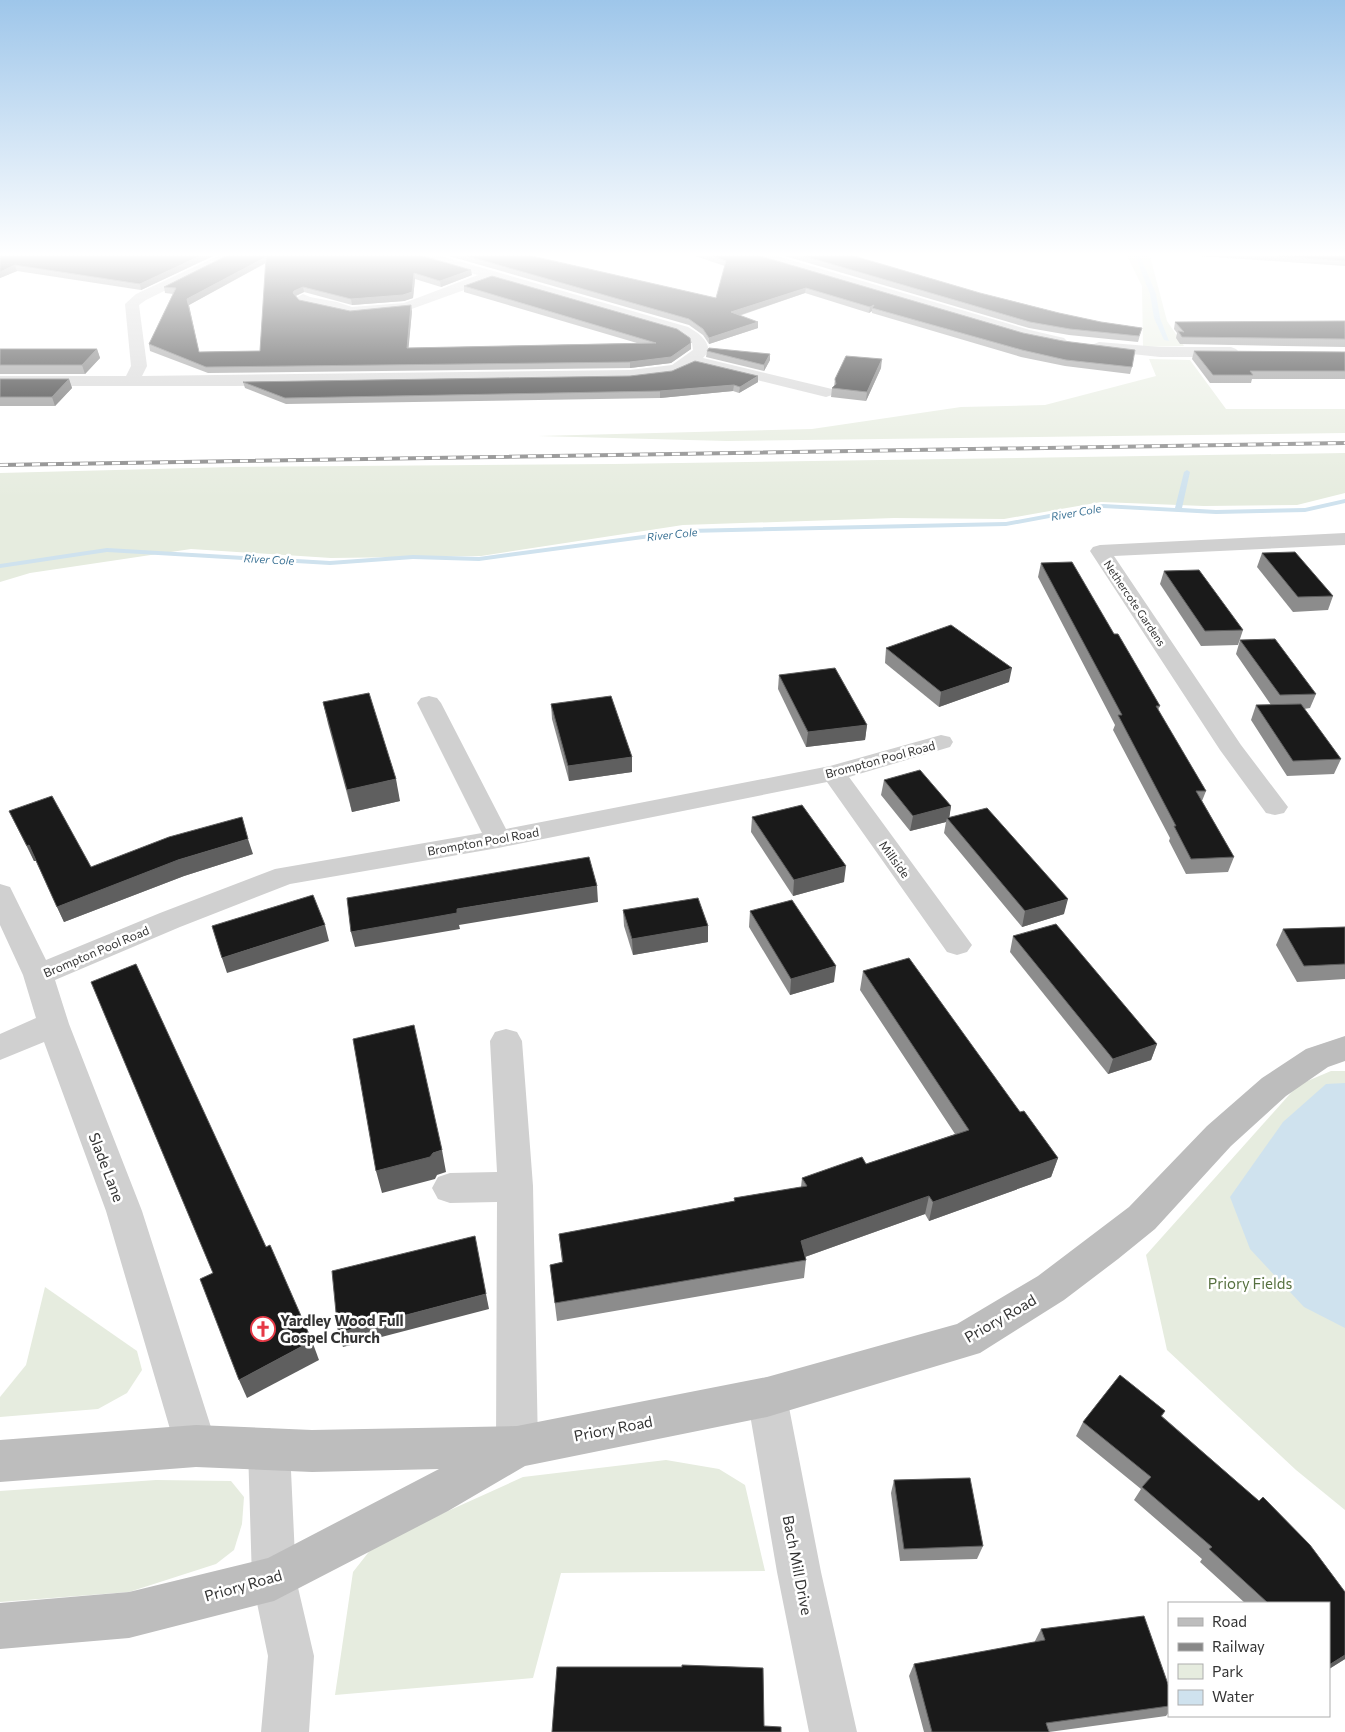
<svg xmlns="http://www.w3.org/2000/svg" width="1345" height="1732" font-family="Commissioner,sans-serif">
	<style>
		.green { fill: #e6ecdf }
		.water { fill: #cfe2ee }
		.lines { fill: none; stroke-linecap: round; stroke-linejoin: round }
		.stream { fill: #cfe2ee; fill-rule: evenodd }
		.street { fill: #d0d0d0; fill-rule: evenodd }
		.secondary { fill: #bdbdbd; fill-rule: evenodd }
		.rail-casing { stroke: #888; stroke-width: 4 }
		.rail { stroke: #fff; stroke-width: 2.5; stroke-dasharray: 8; stroke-linecap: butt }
		.wall { fill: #8c8c8c; fill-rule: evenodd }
		.shaded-wall { fill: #5f5f5f }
		.building { fill: #1a1a1a; stroke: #5f5f5f; fill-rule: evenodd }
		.labels { text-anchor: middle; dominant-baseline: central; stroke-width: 5; stroke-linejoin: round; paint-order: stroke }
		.far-water-label { font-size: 11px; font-style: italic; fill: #3f7597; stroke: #fff }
		.far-street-label { font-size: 11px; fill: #333; stroke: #fff }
		.street-label { font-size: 12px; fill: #333; stroke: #fff }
		.near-street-label { font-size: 15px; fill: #333; stroke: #fff }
		.near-park-label { font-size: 15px; fill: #56703f; stroke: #fff }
		.near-poi-label { font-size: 15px; font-weight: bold; fill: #333; stroke: #fff; text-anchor: start }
	</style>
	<rect width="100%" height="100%" fill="#fff"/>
	<g class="green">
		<path d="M 1127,256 L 1150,256 L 1167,321 L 1184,346 L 1143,347 L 1142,286 Z"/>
		<path d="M 1149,359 L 1190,360 L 1226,409 L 1345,409 L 1345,433 L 727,441 L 538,436 L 812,429 L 961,407 L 1045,405 L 1156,376 Z"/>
		<path d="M 1345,453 L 1345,493 L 1297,505 L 1204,506 L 1101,502 L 1004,519 L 894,518 L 683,525 L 481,556 L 331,558 L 191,549 L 30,573 L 0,582 L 0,473 L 231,467 L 614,464 Z"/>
		<path d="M 1331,1071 L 1345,1071 L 1345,1510 L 1296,1470 L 1167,1350 L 1146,1255 L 1298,1085 Z"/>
		<path d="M 45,1287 L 137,1351 L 142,1370 L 127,1393 L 98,1409 L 0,1417 L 0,1397 L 26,1365 Z"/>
		<path d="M 666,1460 L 719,1469 L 745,1485 L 765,1571 L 561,1573 L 533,1678 L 335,1695 L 353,1572 L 375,1544 L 523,1477 Z"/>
		<path d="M 156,1480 L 231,1481 L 244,1497 L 242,1524 L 234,1550 L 216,1564 L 129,1592 L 0,1602 L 0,1491 Z"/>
	</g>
	<path class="water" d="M 1345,1083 L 1345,1328 L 1304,1307 L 1250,1249 L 1230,1197 L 1283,1122 L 1326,1084 Z"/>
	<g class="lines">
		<g class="stream">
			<path d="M 1135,256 L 1140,256 L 1156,294 L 1160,318 L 1169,341 L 1164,340 L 1154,318 L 1150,294 Z"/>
			<path d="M 1187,470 L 1190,472 L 1182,508 L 1216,510 L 1305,508 L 1345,499 L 1345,503 L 1305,512 L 1216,514 L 1103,508 L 1006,526 L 688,533 L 479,561 L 413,559 L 330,565 L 107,552 L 0,568 L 0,564 L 107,548 L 330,561 L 413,555 L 479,557 L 688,529 L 1006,522 L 1103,504 L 1175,508 L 1184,472 Z"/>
		</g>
		<g class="street">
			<path d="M 218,256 L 235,256 L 146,300 L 139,305 L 147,366 L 142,376 L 630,370 L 672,365 L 693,350 L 692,343 L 678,333 L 492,280 L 406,311 L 351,315 L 334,310 L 300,304 L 296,298 L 303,294 L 310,297 L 337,302 L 352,307 L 404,303 L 478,275 L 420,259 L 419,256 L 441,256 L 688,327 C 698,333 707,338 709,351 L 703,358 L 832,389 L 834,392 L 832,395 L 826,397 L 695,365 C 676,379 652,378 630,380 L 233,386 L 0,386 L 0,376 L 126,376 L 131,366 L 125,304 L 136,294 Z"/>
			<path d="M 756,256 L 777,256 L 1030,330 L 1064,338 L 1067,341 L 1064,344 L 1059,346 L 1022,337 L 757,259 Z"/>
			<path d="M 1099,342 L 1160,347 L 1231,347 L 1236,349 L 1239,352 L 1236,355 L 1231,357 L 1160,357 L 1094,350 L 1091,347 L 1094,344 Z"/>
			<path d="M 1345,533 L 1345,545 L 1114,556 L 1241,745 L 1288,807 L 1284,813 L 1275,815 L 1266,813 L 1220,750 L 1090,551 L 1093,547 L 1100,545 Z"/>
			<path d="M 429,696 L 437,698 L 441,703 L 506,829 L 830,766 L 941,735 L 950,737 L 953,742 L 950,747 L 849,777 L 972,945 L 967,952 L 957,955 L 947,952 L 827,782 L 498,848 L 290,884 L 180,927 L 55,980 L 69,1024 L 142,1211 L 217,1446 L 211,1461 L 196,1467 L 181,1461 L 175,1446 L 106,1211 L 44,1042 L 0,1060 L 0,1034 L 36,1018 L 23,975 L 0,925 L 0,884 L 10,887 L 46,960 L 160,913 L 275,869 L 482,833 L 417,703 L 421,698 Z"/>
			<path d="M 506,1029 L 517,1032 L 522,1041 L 533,1186 L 538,1447 L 532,1462 L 517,1468 L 502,1462 L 496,1447 L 497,1202 L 450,1203 L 438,1199 L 432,1188 L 438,1177 L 450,1173 L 497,1172 L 490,1041 L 495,1032 Z"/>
			<path d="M 767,1377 L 781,1383 L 787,1397 L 821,1572 L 857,1732 L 809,1732 L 777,1572 L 747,1397 L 753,1383 Z"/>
			<path d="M 269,1428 L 284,1434 L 290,1449 L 296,1579 L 314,1656 L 309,1732 L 261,1732 L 268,1656 L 252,1579 L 248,1449 L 254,1434 Z"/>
		</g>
		<path class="secondary" d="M 1345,1036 L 1345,1061 L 1328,1067 L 1286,1096 L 1231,1146 L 1155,1229 L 1118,1259 L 1064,1300 L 980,1353 L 767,1417 L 525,1466 L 448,1511 L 274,1601 L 129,1638 L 0,1649 L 0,1603 L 129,1592 L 268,1558 L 439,1469 L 312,1472 L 196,1467 L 0,1482 L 0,1440 L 196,1425 L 312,1430 L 517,1426 L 767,1377 L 957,1324 L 1038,1276 L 1129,1207 L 1207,1126 L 1262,1078 L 1306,1049 Z"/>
		<defs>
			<path id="rail" d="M 0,465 L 1345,443"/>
		</defs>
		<use href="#rail" class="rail-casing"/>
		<use href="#rail" class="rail"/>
	</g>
	<g class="wall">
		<path d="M 0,256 L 213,256 L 141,290 L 17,271 L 0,278 Z"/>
		<path d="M 226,256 L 472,275 L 441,287 L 415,279 L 413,298 L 404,301 L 352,305 L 304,292 L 296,296 L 299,300 L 350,311 L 412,311 L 408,348 L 637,343 L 464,292 L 464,286 L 691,343 L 691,349 L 671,363 L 630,368 L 208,373 L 150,351 L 149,344 L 173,294 L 165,293 L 164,287 ZM 266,263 L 260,351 L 199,352 L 189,305 Z"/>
		<path d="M 449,256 L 532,256 L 716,298 L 725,266 L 695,256 L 760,256 L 1132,367 L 1130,374 L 1065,366 L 1021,357 L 872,313 L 872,311 L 869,313 L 805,293 L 739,316 L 758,322 L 758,328 L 709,344 L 703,335 L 689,325 Z"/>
		<path d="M 785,256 L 854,256 L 980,293 L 1059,313 L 1101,322 L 1142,328 L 1138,342 L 1069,335 L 1029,328 Z"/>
		<path d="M 1199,256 L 1345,256 L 1345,266 Z"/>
		<path d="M 1345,321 L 1345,347 L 1180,344 L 1176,338 L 1177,333 L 1174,329 L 1175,322 Z"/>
		<path d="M 0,349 L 97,349 L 100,358 L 85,374 L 0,374 Z"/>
		<path d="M 707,351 L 770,354 L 770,360 L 764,371 L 706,357 Z"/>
		<path d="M 1194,351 L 1345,352 L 1345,379 L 1252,379 L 1251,383 L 1210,383 L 1192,359 Z"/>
		<path d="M 881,368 L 866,401 L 831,397 L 832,388 L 834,386 L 835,379 Z"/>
		<path d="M 0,379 L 69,379 L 72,388 L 55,406 L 0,406 Z"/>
		<path d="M 243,382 L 758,382 L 739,393 L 733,391 L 660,398 L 286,404 L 245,388 Z"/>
		<path d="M 1262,553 L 1333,596 L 1328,610 L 1293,612 L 1257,567 Z"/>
		<path d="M 1041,563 L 1114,634 L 1160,706 L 1158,710 L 1206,791 L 1202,801 L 1234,857 L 1228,872 L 1186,874 L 1169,841 L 1170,838 L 1113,730 L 1115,725 L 1038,577 Z"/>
		<path d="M 1164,571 L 1243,630 L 1238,645 L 1201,646 L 1160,584 Z"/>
		<path d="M 1240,640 L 1316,694 L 1310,708 L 1304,709 L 1341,759 L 1334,774 L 1287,776 L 1251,720 L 1256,705 L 1271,705 L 1236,654 Z"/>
		<path d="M 886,648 L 1009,682 L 939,707 L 885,663 Z"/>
		<path d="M 779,675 L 867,725 L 865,740 L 806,747 L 778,689 Z"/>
		<path d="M 323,702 L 400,801 L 352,812 L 328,724 Z"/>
		<path d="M 551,704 L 632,757 L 632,772 L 569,781 L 552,719 Z"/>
		<path d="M 884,780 L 951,806 L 949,817 L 1064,914 L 1022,927 L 944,833 L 946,822 L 910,831 L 881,795 Z"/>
		<path d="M 9,811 L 91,867 L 253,854 L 184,876 L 64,922 L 36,861 L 34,861 Z"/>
		<path d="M 752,817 L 844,882 L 793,896 L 751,832 Z"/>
		<path d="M 623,910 L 708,926 L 708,942 L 633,955 L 624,926 Z"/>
		<path d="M 750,911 L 834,982 L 790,995 L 749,927 Z"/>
		<path d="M 1345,927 L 1345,979 L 1297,982 L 1276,945 L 1283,929 Z"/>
		<path d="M 1013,936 L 1157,1044 L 1151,1060 L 1108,1074 L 1010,952 Z"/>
		<path d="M 863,971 L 1020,1112 L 1058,1158 L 1051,1177 L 929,1221 L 925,1214 L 805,1257 L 806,1260 L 804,1278 L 557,1321 L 550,1265 L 562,1262 L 559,1234 L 734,1201 L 734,1198 L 801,1187 L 802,1178 L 866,1164 L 955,1134 L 860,990 Z"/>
		<path d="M 1120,1375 L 1165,1411 L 1162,1416 L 1259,1501 L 1263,1497 L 1310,1545 L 1345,1592 L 1345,1659 L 1329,1669 L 1329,1603 L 1245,1603 L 1200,1562 L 1202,1559 L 1134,1500 L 1141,1489 L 1076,1436 L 1083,1422 Z"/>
		<path d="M 894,1480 L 983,1546 L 977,1559 L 900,1561 L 891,1493 Z"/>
		<path d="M 1041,1629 L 1169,1687 L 1169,1712 L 1166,1716 L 1049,1732 L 924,1732 L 909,1676 L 914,1664 L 1035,1642 L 1035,1641 Z"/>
	</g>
	<g class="shaded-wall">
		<path d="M 200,256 L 213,256 L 141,290 L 140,284 Z"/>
		<path d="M 266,257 L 267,262 L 189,305 L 187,299 Z"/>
		<path d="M 15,265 L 17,271 L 0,278 L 0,272 Z"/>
		<path d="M 471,270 L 472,275 L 441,287 L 440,281 Z"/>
		<path d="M 414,273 L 415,279 L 413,298 L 404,301 L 352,305 L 351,299 Z"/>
		<path d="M 303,287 L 304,292 L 295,296 L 293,293 L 294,291 Z"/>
		<path d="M 806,288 L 805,293 L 731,318 L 731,312 Z"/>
		<path d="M 411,305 L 412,311 L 408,354 L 407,348 Z"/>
		<path d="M 874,305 L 872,308 L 872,311 L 869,313 L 870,307 Z"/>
		<path d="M 758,322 L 758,328 L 709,344 L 709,338 Z"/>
		<path d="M 691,343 L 691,349 L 671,363 L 630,368 L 630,362 Z"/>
		<path d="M 97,349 L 100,358 L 85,374 L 82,365 Z"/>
		<path d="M 770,354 L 770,360 L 764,371 L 764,365 Z"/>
		<path d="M 882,359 L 881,368 L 866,401 L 867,392 Z"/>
		<path d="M 758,376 L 758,382 L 739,393 L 740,387 Z"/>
		<path d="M 69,379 L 72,388 L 55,406 L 52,397 Z"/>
		<path d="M 734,385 L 733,391 L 660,398 L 660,391 Z"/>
		<path d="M 1012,668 L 1009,682 L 939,707 L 941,692 Z"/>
		<path d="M 867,725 L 865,740 L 806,747 L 808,732 Z"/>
		<path d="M 632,757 L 632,772 L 569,781 L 568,766 Z"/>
		<path d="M 396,779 L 400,801 L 352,812 L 347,790 Z"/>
		<path d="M 951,806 L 949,820 L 947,818 L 946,822 L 910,831 L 913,816 Z"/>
		<path d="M 248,839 L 253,854 L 184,876 L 64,922 L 57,907 L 178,860 Z"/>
		<path d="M 29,845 L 36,861 L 34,861 L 27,846 Z"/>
		<path d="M 846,866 L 844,882 L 793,896 L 794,880 Z"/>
		<path d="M 597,886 L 598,902 L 459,925 L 460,929 L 355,947 L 351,932 L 457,909 Z"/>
		<path d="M 1068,899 L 1064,914 L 1022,927 L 1025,911 Z"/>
		<path d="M 325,925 L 329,941 L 227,973 L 222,958 Z"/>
		<path d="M 708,926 L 708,942 L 633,955 L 632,939 Z"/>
		<path d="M 836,966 L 834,982 L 790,995 L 791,979 Z"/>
		<path d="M 1157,1044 L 1151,1060 L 1108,1074 L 1113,1059 Z"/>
		<path d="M 442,1150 L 446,1172 L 437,1175 L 435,1179 L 382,1193 L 376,1171 Z"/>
		<path d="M 1058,1158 L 1051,1177 L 929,1221 L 933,1202 Z"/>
		<path d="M 929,1196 L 925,1214 L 799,1259 L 801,1241 Z"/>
		<path d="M 486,1294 L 489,1309 L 343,1347 L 338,1333 Z"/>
		<path d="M 312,1341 L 319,1360 L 247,1398 L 239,1380 Z"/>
		<path d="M 1345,1655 L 1345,1659 L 1329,1669 L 1329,1665 Z"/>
	</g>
	<g class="building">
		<path d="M 0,256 L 200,256 L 140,284 L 15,265 L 0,272 Z"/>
		<path d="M 226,256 L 423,256 L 471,270 L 440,281 L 414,273 L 412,292 L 403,295 L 351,299 L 303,287 L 294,291 L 293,293 L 299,300 L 350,311 L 411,305 L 407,348 L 656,343 L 464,286 L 492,276 L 677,329 L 690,338 L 691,343 L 671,357 L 630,362 L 206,367 L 149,344 L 176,288 L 164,287 ZM 266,257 L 260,351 L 199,352 L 187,299 Z"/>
		<path d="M 467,256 L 532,256 L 716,298 L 726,261 L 713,256 L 760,256 L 1023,333 L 1063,341 L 1135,350 L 1132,367 L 1066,360 L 1022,350 L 872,308 L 874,305 L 870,307 L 806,288 L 731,312 L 758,322 L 709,338 L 703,329 L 689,319 Z"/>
		<path d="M 804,256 L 854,256 L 980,293 L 1059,313 L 1101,322 L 1142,328 L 1139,336 L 1070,329 L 1030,322 Z"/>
		<path d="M 1279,256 L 1345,256 L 1345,261 Z"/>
		<path d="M 1345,321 L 1345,339 L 1182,337 L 1178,331 L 1184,332 L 1175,322 Z"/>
		<path d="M 709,348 L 770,354 L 764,365 L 707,351 Z"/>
		<path d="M 0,349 L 97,349 L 82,365 L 0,365 Z"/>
		<path d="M 1194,351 L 1345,352 L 1345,371 L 1250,371 L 1253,375 L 1213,375 Z"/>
		<path d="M 846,356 L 882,359 L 867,392 L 832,388 L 836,384 L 835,379 Z"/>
		<path d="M 695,361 L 758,376 L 740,387 L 734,385 L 660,391 L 285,398 L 243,382 L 630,376 L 672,371 Z"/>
		<path d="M 0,379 L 69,379 L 52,397 L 0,397 Z"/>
		<path d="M 1295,552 L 1333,596 L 1298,597 L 1262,553 Z"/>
		<path d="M 1072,562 L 1114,634 L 1118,634 L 1160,706 L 1156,706 L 1206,791 L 1196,791 L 1234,857 L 1191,859 L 1174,826 L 1176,826 L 1118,715 L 1122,715 L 1041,563 Z"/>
		<path d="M 1199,570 L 1243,630 L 1205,631 L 1164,571 Z"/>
		<path d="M 951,625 L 1012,668 L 941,692 L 886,648 Z"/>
		<path d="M 1275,639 L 1316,694 L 1280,695 L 1240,640 Z"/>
		<path d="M 835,668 L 867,725 L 808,732 L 779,675 Z"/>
		<path d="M 369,693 L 396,779 L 347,790 L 323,702 Z"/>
		<path d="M 611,696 L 632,757 L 568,766 L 551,704 Z"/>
		<path d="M 1301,704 L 1341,759 L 1293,761 L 1256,705 Z"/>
		<path d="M 920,770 L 951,806 L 913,816 L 884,780 Z"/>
		<path d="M 52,796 L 91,867 L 169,837 L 242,817 L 248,839 L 178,860 L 57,907 L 29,845 L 27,846 L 9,811 Z"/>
		<path d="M 802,805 L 846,866 L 794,880 L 752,817 Z"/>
		<path d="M 987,808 L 1068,899 L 1025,911 L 947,818 Z"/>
		<path d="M 589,857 L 597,886 L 457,909 L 457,913 L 351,932 L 347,898 Z"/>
		<path d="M 313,895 L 325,925 L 222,958 L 212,926 Z"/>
		<path d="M 698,898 L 708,926 L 632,939 L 623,910 Z"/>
		<path d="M 792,900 L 836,966 L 791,979 L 750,911 Z"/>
		<path d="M 1056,924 L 1157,1044 L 1113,1059 L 1013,936 Z"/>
		<path d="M 1345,927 L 1345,964 L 1304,966 L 1283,929 Z"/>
		<path d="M 909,958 L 1020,1112 L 1024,1111 L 1058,1158 L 933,1202 L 929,1196 L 801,1241 L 806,1260 L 555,1303 L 550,1265 L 563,1262 L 559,1234 L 735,1201 L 734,1198 L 807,1186 L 802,1178 L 862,1157 L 866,1164 L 969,1130 L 863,971 Z"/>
		<path d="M 136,964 L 266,1247 L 270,1245 L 312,1341 L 239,1380 L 200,1279 L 213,1273 L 91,982 Z"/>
		<path d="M 414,1025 L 442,1150 L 433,1153 L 430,1157 L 376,1171 L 353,1039 Z"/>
		<path d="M 475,1236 L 486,1294 L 338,1333 L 332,1271 Z"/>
		<path d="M 1120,1375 L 1165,1411 L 1161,1416 L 1259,1501 L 1263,1497 L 1310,1545 L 1345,1592 L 1345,1655 L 1329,1665 L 1329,1603 L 1268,1603 L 1209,1549 L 1212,1547 L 1142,1487 L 1151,1477 L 1083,1422 Z"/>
		<path d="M 970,1478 L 983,1546 L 904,1549 L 894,1480 Z"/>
		<path d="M 1144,1616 L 1169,1687 L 1169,1706 L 1046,1723 L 1049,1732 L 932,1732 L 914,1664 L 1045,1640 L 1041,1629 Z"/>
		<path d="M 682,1665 L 763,1668 L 764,1726 L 781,1727 L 781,1732 L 552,1732 L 557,1667 L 682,1667 Z"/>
	</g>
	<linearGradient id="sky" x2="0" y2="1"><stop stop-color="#9ec6ea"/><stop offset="0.51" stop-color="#fff"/><stop offset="1" stop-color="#fff" stop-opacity="0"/></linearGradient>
	<rect width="1345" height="499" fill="url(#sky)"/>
	<defs>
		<symbol id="church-ring" viewBox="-11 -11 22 22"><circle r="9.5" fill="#fff" stroke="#e63946" stroke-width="1.5"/><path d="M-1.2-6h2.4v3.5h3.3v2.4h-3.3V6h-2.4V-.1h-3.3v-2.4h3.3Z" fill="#e63946"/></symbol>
	</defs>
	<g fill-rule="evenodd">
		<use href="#church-ring" x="249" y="1315" width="28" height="28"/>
	</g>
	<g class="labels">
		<g class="far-water-label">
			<text transform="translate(1076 512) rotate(-10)">River Cole</text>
			<text transform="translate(672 534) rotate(-6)">River Cole</text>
			<text transform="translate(269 559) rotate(3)">River Cole</text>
		</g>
		<g class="far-street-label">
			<text transform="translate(1135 603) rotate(56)">Nethercote Gardens</text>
		</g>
		<g class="street-label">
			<text transform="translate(880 759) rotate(-15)">Brompton Pool Road</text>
			<text transform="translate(483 841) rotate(-10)">Brompton Pool Road</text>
			<text transform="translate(895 859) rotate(54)">Millside</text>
			<text transform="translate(96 951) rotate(-23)">Brompton Pool Road</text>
		</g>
		<g class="near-street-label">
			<text transform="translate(107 1167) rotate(69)">Slade Lane</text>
			<text transform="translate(1000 1318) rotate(-30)">Priory Road</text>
			<text transform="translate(613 1428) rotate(-11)">Priory Road</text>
			<text transform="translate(798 1565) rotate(79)">Bach Mill Drive</text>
			<text transform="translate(243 1585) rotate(-16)">Priory Road</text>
		</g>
		<g class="near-park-label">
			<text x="1250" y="1283">Priory Fields</text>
		</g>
		<g class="near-poi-label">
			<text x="280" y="1320">Yardley Wood Full<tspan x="280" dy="17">Gospel Church</tspan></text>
		</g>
	</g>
	<rect x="1168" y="1602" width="162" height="115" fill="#ffffff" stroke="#adadad"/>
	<rect x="1178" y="1618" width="25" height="8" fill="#bdbdbd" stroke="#adadad"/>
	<text x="1212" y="1627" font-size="15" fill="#333333">Road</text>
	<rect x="1178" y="1643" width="25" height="8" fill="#888888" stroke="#adadad"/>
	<text x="1212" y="1652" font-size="15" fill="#333333">Railway</text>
	<rect x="1178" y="1664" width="25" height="15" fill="#e6ecdf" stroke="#adadad"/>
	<text x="1212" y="1677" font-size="15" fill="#333333">Park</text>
	<rect x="1178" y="1690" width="25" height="15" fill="#cfe2ee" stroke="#adadad"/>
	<text x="1212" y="1702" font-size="15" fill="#333333">Water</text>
</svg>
